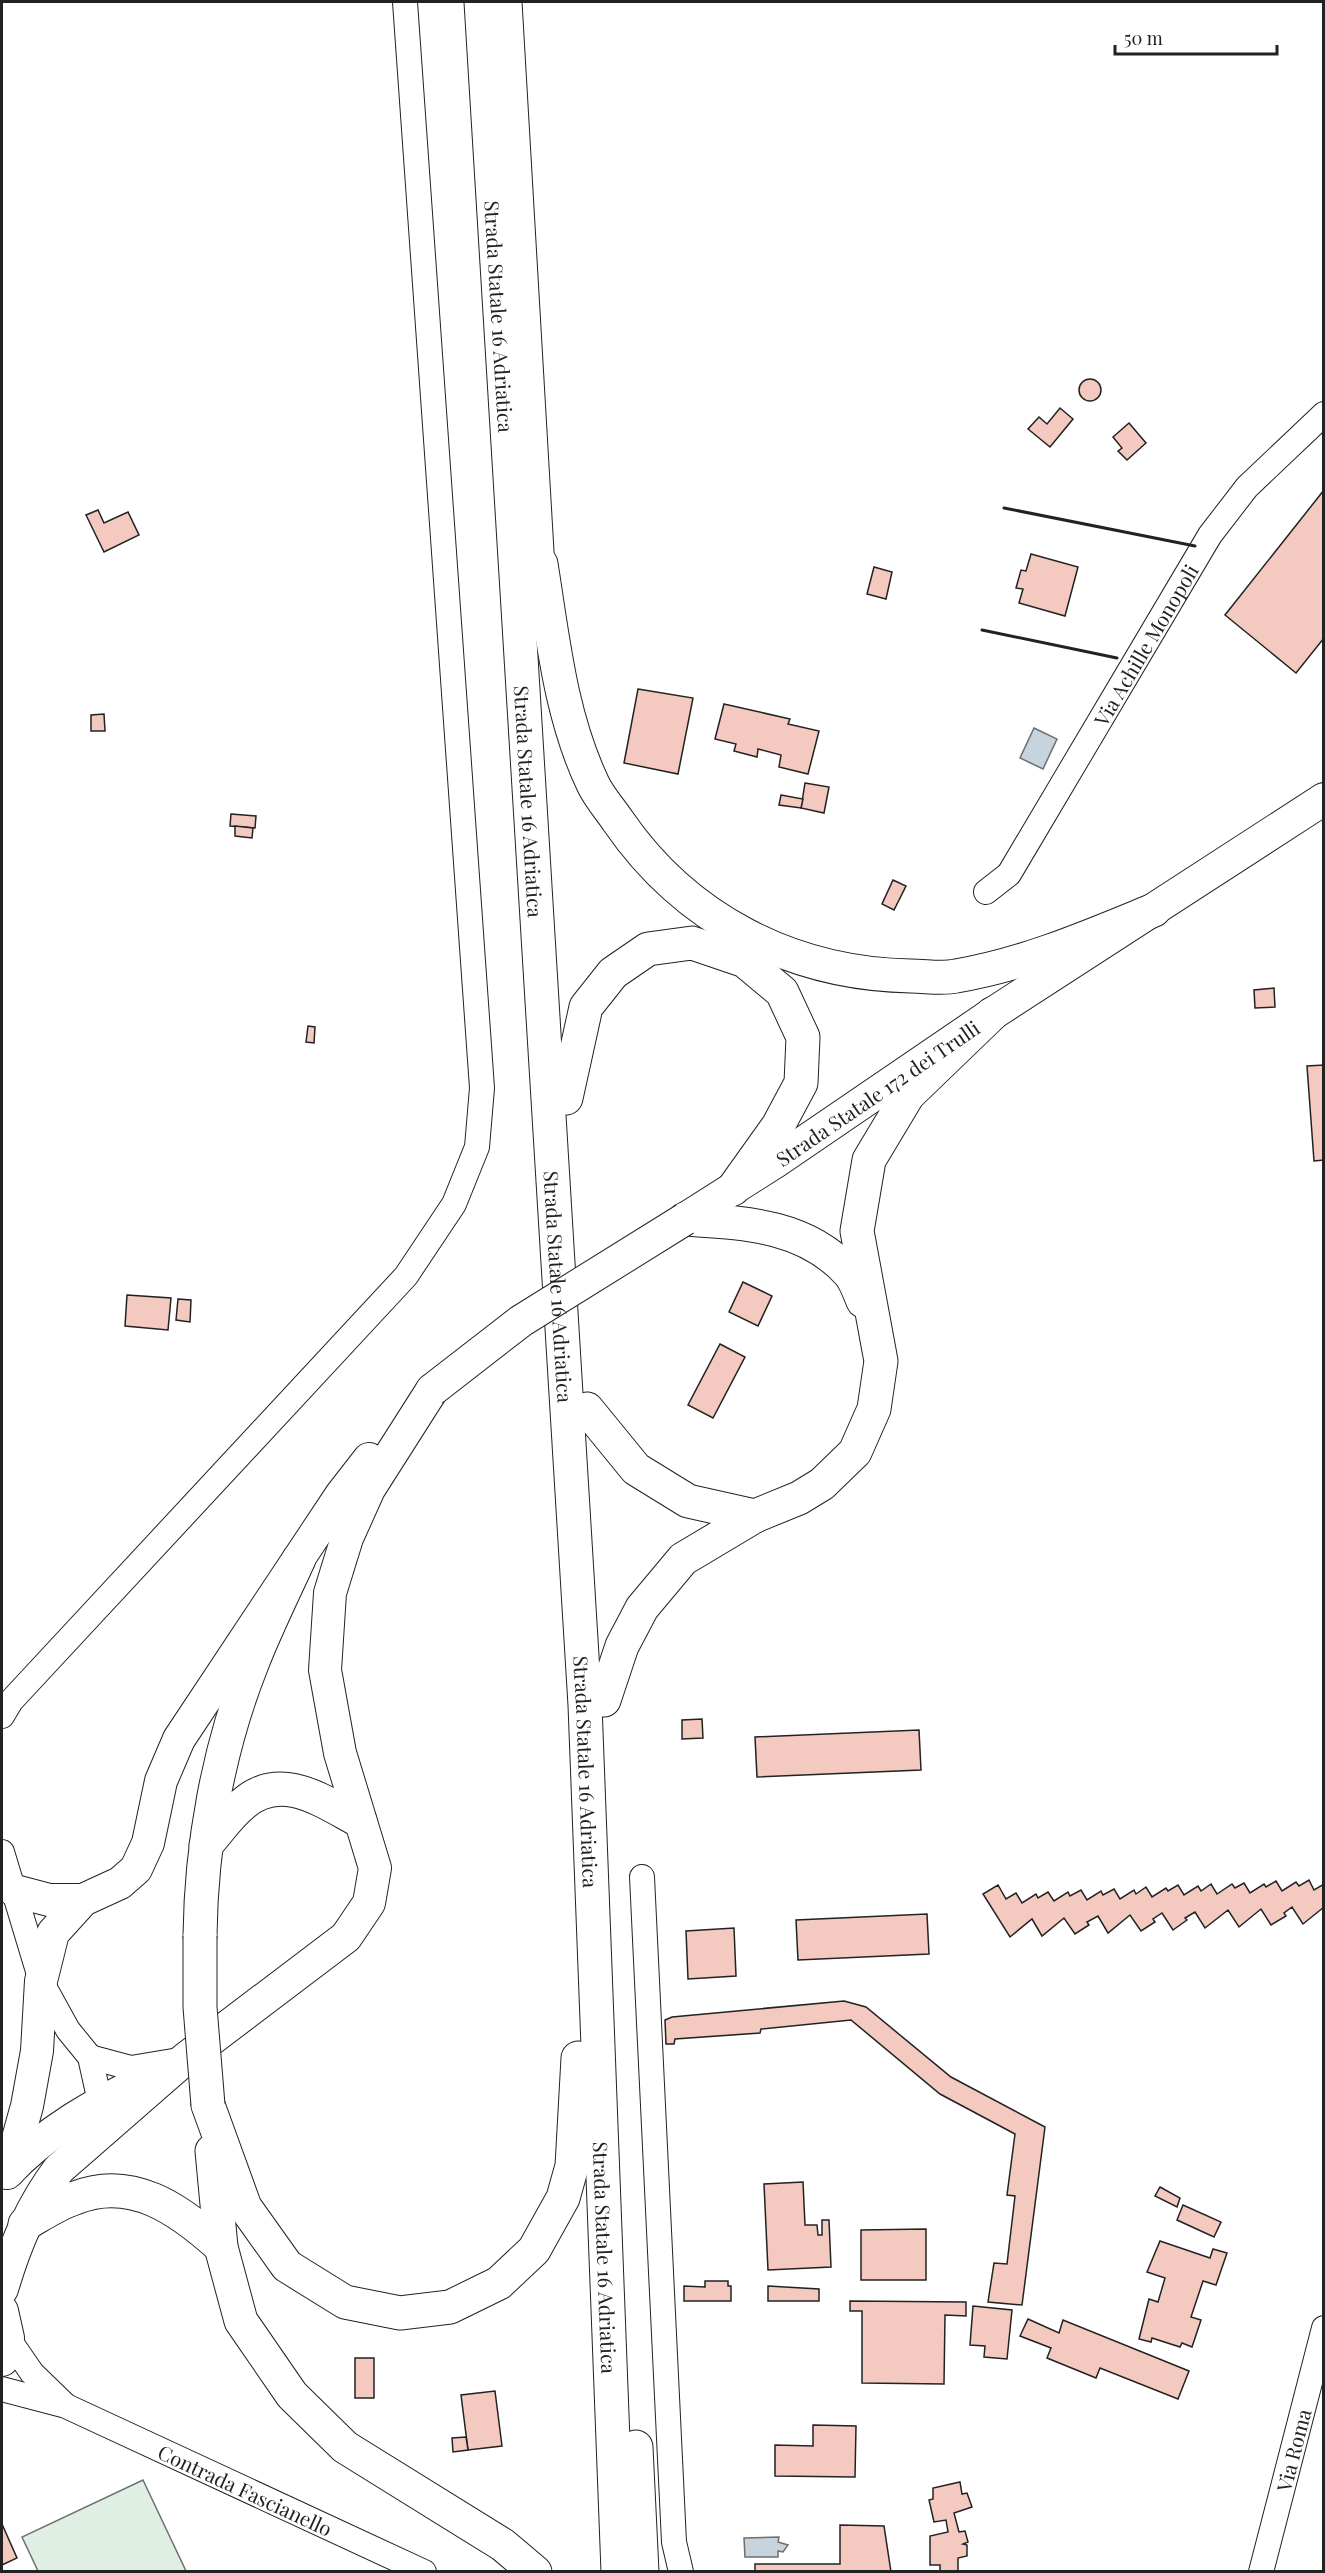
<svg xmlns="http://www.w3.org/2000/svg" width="1325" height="2573" font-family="'Playfair Display',serif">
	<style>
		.green { fill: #e0efe3; stroke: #6f6f6f; stroke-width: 1.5 }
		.water { fill: #c7d3dd; stroke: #6f6f6f; stroke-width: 1.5 }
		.building { fill: #f3c9c0; stroke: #222; stroke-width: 1.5 }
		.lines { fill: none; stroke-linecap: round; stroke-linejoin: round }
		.minor-casing { stroke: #222; stroke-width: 26 }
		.major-casing { stroke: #222; stroke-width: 34 }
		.highway-casing { stroke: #222; stroke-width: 35 }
		.minor { stroke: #fff; stroke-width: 24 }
		.major { stroke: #fff; stroke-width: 32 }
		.highway { stroke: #fff; stroke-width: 33 }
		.major-bridge-casing { stroke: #222; stroke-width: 34; stroke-linecap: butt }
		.highway-bridge-casing { stroke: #222; stroke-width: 35; stroke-linecap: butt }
		.major-bridge { stroke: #fff; stroke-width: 32 }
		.highway-bridge { stroke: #fff; stroke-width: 33 }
		.wall { stroke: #222; stroke-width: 3 }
		.labels { text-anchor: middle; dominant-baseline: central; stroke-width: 4.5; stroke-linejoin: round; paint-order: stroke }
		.street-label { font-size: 20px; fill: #222; stroke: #fff }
	</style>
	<rect width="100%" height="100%" fill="#fff"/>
	<path class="green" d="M 143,2480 L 186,2571 L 38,2571 L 22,2537 Z"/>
	<g class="water">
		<path d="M 1034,728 L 1057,739 L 1043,769 L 1020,758 Z"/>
		<path d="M 779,2537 L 778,2542 L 788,2545 L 783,2552 L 778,2551 L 778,2557 L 745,2557 L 744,2538 Z"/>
	</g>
	<g class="building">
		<circle cx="1090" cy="390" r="11"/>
		<path d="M 1060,408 L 1073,419 L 1050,447 L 1028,429 L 1039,417 L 1047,424 Z"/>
		<path d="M 1129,423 L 1146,443 L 1127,460 L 1118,451 L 1122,448 L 1113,437 Z"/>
		<path d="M 1324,490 L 1324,638 L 1296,673 L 1225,615 Z"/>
		<path d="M 98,510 L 104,523 L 128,512 L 139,535 L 104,552 L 86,515 Z"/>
		<path d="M 1031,554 L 1078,567 L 1065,616 L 1019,603 L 1023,589 L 1016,588 L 1021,570 L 1026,571 Z"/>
		<path d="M 874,567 L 892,572 L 886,599 L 867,594 Z"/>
		<path d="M 638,689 L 693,698 L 678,774 L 624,763 Z"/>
		<path d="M 724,704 L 790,719 L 788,724 L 819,731 L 808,774 L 779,767 L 781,755 L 758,749 L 757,757 L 734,751 L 736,744 L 715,739 Z"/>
		<path d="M 104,714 L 105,731 L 91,731 L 91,715 Z"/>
		<path d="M 805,783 L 829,787 L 824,813 L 801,808 Z"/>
		<path d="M 781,795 L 803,799 L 801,808 L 779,805 Z"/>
		<path d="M 231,814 L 256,816 L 255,828 L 230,826 Z"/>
		<path d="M 235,826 L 253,828 L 252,838 L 235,836 Z"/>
		<path d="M 893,880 L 906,886 L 894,910 L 882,904 Z"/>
		<path d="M 1274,988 L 1275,1007 L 1255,1008 L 1254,990 Z"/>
		<path d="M 308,1026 L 315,1027 L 314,1043 L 306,1042 Z"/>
		<path d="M 1324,1065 L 1324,1160 L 1314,1161 L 1307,1066 Z"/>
		<path d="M 743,1282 L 772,1296 L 758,1326 L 729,1312 Z"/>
		<path d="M 127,1295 L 171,1298 L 168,1330 L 125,1326 Z"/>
		<path d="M 178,1299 L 191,1300 L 190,1322 L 176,1320 Z"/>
		<path d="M 720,1344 L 745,1357 L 713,1418 L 688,1405 Z"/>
		<path d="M 702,1719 L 703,1738 L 682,1739 L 682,1720 Z"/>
		<path d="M 919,1730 L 921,1770 L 757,1777 L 755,1737 Z"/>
		<path d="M 1309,1880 L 1314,1890 L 1324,1884 L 1324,1907 L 1303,1924 L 1292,1907 L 1284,1913 L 1286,1916 L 1271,1925 L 1261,1909 L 1239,1927 L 1228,1910 L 1205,1928 L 1195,1912 L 1185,1918 L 1187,1920 L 1173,1930 L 1162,1913 L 1153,1919 L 1155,1922 L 1141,1931 L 1130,1915 L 1108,1933 L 1098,1916 L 1087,1922 L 1089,1925 L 1075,1934 L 1064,1918 L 1042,1936 L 1032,1919 L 1010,1937 L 983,1894 L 998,1885 L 1006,1899 L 1016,1893 L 1022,1903 L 1036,1894 L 1038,1898 L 1048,1892 L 1054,1901 L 1068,1892 L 1070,1896 L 1081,1890 L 1087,1900 L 1101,1891 L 1103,1895 L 1114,1889 L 1120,1899 L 1134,1890 L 1136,1894 L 1146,1887 L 1152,1897 L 1166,1888 L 1168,1891 L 1178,1885 L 1184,1895 L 1198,1886 L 1201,1891 L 1211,1884 L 1217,1894 L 1232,1884 L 1235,1888 L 1244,1883 L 1250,1893 L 1264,1884 L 1266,1887 L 1276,1881 L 1282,1891 L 1296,1882 L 1299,1886 Z"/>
		<path d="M 927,1914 L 929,1954 L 798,1960 L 796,1920 Z"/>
		<path d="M 734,1928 L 736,1976 L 688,1979 L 686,1931 Z"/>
		<path d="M 844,2001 L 866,2007 L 951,2077 L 1045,2127 L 1022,2305 L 988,2302 L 994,2263 L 1007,2264 L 1015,2196 L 1007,2195 L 1015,2134 L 940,2094 L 851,2020 L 761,2029 L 760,2033 L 675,2039 L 674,2044 L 666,2044 L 665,2020 L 672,2017 Z"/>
		<path d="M 803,2182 L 805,2225 L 817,2225 L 818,2235 L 822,2235 L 822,2220 L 829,2220 L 831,2267 L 768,2270 L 764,2184 Z"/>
		<path d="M 1160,2187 L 1180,2198 L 1177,2207 L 1155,2196 Z"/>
		<path d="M 1183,2205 L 1221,2222 L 1214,2237 L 1177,2220 Z"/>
		<path d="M 926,2229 L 926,2280 L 861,2280 L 861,2230 Z"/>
		<path d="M 1160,2241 L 1210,2258 L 1213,2249 L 1227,2253 L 1216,2285 L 1203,2281 L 1191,2317 L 1201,2320 L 1192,2347 L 1182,2343 L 1180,2347 L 1152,2338 L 1151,2342 L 1139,2339 L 1149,2299 L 1158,2302 L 1165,2278 L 1147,2272 Z"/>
		<path d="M 705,2281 L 728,2281 L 728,2286 L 731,2286 L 731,2301 L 684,2301 L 684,2286 L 705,2287 Z"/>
		<path d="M 768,2286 L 819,2289 L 819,2301 L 768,2301 Z"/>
		<path d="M 850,2301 L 966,2302 L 966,2316 L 945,2315 L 944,2384 L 862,2383 L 862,2311 L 850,2311 Z"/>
		<path d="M 973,2306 L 1012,2310 L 1007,2359 L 984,2357 L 985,2346 L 970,2345 Z"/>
		<path d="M 1028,2319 L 1059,2333 L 1063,2320 L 1189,2371 L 1178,2399 L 1100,2368 L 1096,2378 L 1047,2358 L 1051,2348 L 1020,2336 Z"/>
		<rect x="355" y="2358" width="19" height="40"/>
		<path d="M 495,2391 L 502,2446 L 468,2450 L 461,2395 Z"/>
		<path d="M 813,2425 L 856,2426 L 855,2477 L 775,2476 L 775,2445 L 813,2446 Z"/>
		<path d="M 466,2437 L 468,2450 L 453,2452 L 452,2438 Z"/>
		<path d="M 960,2482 L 962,2494 L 967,2493 L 972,2507 L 954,2513 L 959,2532 L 965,2531 L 968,2542 L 963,2544 L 967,2545 L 967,2556 L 958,2558 L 958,2572 L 940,2572 L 940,2565 L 930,2565 L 930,2536 L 948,2532 L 946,2520 L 934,2522 L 929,2500 L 933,2499 L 933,2488 Z"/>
		<path d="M 2,2524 L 17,2558 L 2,2565 Z"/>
		<path d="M 840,2525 L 884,2526 L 891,2572 L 755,2572 L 755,2564 L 840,2564 Z"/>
	</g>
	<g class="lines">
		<defs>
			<g id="minor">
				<path id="s1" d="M 986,892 L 1009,874 L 1210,535 L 1247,487 L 1324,414"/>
				<path d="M 2,1716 L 11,1701 L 406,1276 L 454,1204 L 477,1147 L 482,1088 L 405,2"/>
				<path d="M 2,1852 L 41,1981 L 68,2030 L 90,2057 L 100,2102 L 100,2118"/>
				<path d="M 642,1877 L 674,2542 L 681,2572"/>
				<path d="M 90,2057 L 131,2068 L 185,2059"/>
				<path d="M 8,2338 L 32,2373 L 64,2404"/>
				<path id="s2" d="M 2,2389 L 66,2406 L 424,2572"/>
				<path id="s3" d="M 1261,2572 L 1324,2328"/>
			</g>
			<g id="major">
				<path id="s4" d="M 685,1219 L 775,1162 L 992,1014 L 1324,799"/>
				<path d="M 15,1891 L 49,1900 L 83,1900"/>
				<path d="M 9,2171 L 27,2106 L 37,2051 L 41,1981 L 53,1933 L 83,1900 L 120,1883 L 136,1869 L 148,1843 L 161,1781 L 179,1739 L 341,1495 L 369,1459"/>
				<path d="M 7,2173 C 45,2132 95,2104 144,2080"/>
				<path d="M 2,2289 C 15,2245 31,2206 59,2169 L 185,2059 L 346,1937 L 369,1903 L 375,1868 L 340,1753 L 325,1670 L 330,1593 L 347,1538 L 369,1489 L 432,1390"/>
				<path d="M 2,2311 L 8,2338 L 2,2360"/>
			</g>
			<g id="highway">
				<path id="s5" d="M 481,2 L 585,1705 L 618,2572"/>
				<path d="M 505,2 L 539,586"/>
				<path d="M 541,564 C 553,638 560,715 593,784 C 599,797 610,809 618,821 C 686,920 792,974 911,976 C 926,976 942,979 956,976 C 1026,964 1088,937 1154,910"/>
				<path d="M 566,1098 L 586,1007 L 613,973 L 648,949 L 692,943 L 745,961 L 782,992 L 803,1037 L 801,1083 L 778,1126 L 733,1189"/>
				<path d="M 685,1219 C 745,1223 805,1225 848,1272 C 855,1279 859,1292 863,1301"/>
				<path d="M 587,1409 L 636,1469 L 688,1501 L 755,1516"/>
				<path d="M 604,1700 L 622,1646 L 642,1608 L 683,1559 L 755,1516 L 799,1498 L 822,1484 L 855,1452 L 874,1409 L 881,1361 L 857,1231 L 869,1160 L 908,1095 L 992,1014"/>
				<path d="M 206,1845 C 218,1832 229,1815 243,1804 C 281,1770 324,1802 360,1821"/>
				<path d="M 200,1936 C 201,1845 218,1749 252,1664 C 266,1628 283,1594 299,1559"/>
				<path d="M 208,2105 L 245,2207 L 287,2266 L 345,2302 L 400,2313 L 450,2307 L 499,2283 L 534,2250 L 563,2198 L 572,2166 L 578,2058"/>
				<path d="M 212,2151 L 221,2247 L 241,2321 L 292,2395 L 345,2447 L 503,2545 L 535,2572"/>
				<path d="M 25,2224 C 41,2215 57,2204 75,2198 C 132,2175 180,2210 221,2247"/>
				<path d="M 636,2447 L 642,2572"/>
			</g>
		</defs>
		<use href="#minor" class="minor-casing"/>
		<use href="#major" class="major-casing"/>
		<use href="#highway" class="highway-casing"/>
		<use href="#minor" class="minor"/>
		<use href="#major" class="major"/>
		<use href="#highway" class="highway"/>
		<defs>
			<path id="major-bridge" d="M 432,1390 L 521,1321 L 685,1219"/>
			<path id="highway-bridge" d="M 200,1936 L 200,2007 L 208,2105"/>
		</defs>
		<use href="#major-bridge" class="major-bridge-casing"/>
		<use href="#highway-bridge" class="highway-bridge-casing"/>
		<use href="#major-bridge" class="major-bridge"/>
		<use href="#highway-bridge" class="highway-bridge"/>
		<g class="wall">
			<path d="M 1004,508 L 1195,546"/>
			<path d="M 982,630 L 1117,658"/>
		</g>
	</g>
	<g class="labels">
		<g class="street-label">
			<text stroke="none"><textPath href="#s5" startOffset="315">Strada Statale 16 Adriatica</textPath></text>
			<text stroke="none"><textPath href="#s1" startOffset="296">Via Achille Monopoli</textPath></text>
			<text stroke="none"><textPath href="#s5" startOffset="801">Strada Statale 16 Adriatica</textPath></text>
			<text stroke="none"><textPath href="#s4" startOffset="230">Strada Statale 172 dei Trulli</textPath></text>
			<text stroke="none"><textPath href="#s5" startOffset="1287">Strada Statale 16 Adriatica</textPath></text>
			<text stroke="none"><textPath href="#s5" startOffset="1773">Strada Statale 16 Adriatica</textPath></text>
			<text stroke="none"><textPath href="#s5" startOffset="2259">Strada Statale 16 Adriatica</textPath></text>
			<text stroke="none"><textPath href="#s3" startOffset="126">Via Roma</textPath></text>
			<text stroke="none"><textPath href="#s2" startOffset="264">Contrada Fascianello</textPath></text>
		</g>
	</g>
	<rect width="1325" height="2573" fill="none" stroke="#222222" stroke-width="6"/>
	<path d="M1115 45v9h162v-9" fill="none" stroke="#222222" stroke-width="3"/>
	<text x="1124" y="45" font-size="18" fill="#222222" stroke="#ffffff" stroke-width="4.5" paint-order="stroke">50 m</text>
</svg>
